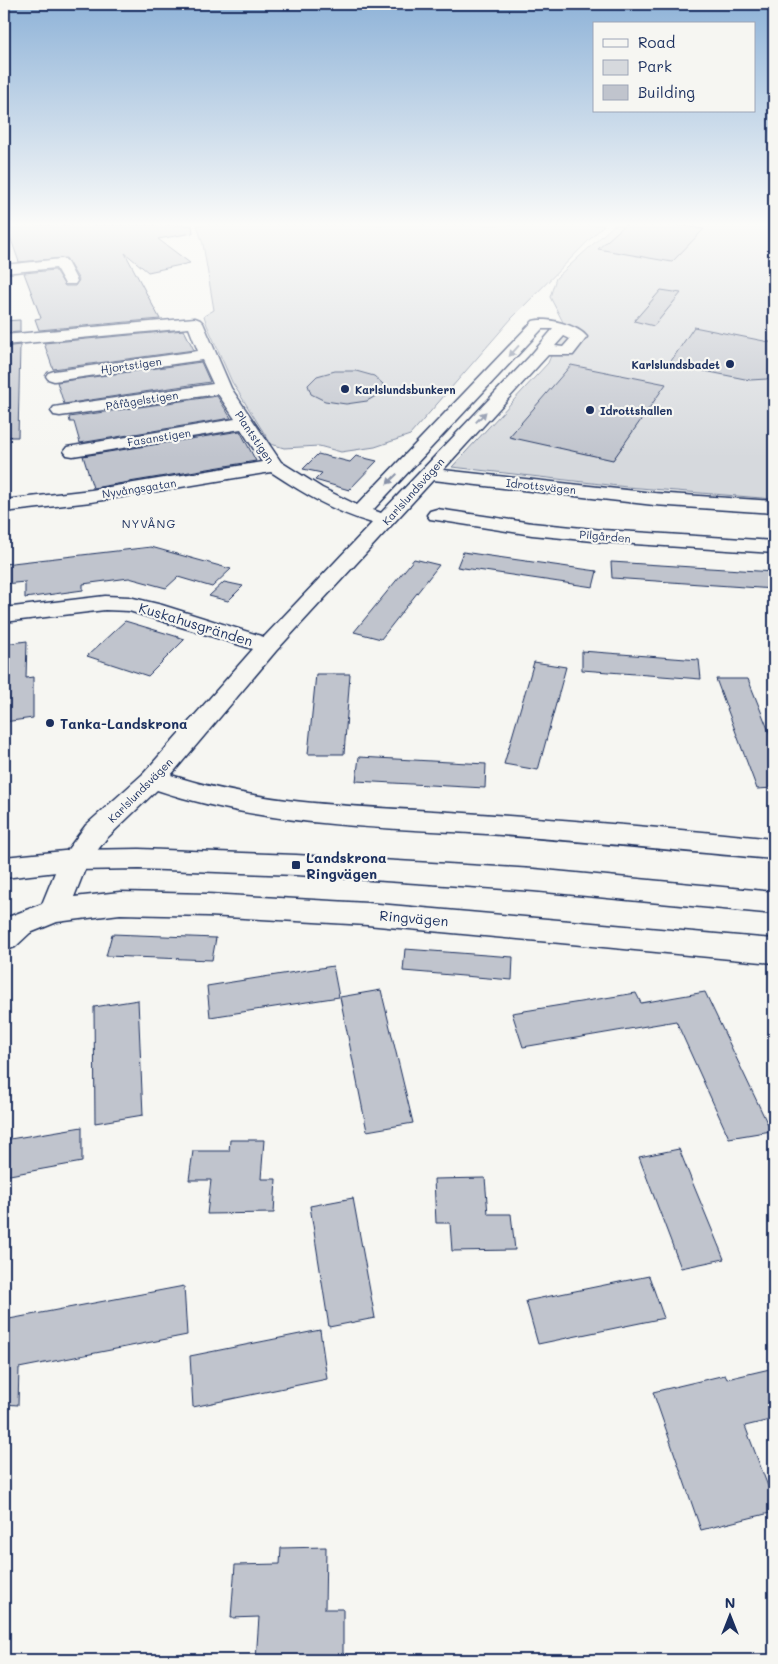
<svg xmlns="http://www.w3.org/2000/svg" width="778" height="1664" font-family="Mali,sans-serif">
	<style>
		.green { fill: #d6d9dd; stroke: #78849e }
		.building { fill: #c0c4cd; stroke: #1b2f5e }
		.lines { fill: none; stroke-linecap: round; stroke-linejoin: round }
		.minor-casing { stroke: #1b2f5e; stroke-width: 3 }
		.major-casing { stroke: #1b2f5e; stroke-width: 3 }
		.minor { fill: #f6f6f2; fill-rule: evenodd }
		.major { fill: #f6f6f2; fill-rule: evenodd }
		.oneway { fill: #8892a8 }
		.poi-dot { fill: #1b2f5e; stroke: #f6f6f2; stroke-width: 2 }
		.labels { text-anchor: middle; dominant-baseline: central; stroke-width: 4.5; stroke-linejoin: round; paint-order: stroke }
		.far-poi-label { font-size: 11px; font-weight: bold; fill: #1b2f5e; stroke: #f6f6f2; text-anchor: start }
		.far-street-label { font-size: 11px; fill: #1b2f5e; stroke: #f6f6f2 }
		.far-neighbourhood-label { font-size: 12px; letter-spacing: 1px; fill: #1b2f5e; stroke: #f6f6f2 }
		.street-label { font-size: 14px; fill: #1b2f5e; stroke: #f6f6f2 }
		.poi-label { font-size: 14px; font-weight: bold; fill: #1b2f5e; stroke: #f6f6f2; text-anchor: start }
	</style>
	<rect width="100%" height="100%" fill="#f6f6f2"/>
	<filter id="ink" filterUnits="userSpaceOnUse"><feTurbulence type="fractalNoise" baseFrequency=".02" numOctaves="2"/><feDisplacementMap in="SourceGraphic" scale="10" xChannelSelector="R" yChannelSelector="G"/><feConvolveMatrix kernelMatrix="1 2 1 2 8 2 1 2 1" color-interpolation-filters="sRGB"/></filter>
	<g filter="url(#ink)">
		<g class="green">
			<path d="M 197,225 L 604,225 L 512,318 L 410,435 L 375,447 L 341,452 L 319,446 L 284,448 L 271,444 L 232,382 L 207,325 L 204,316 L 214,310 L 203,244 Z"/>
			<path d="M 614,225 L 774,225 L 774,499 L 627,487 L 452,467 L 548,363 L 564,324 L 550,297 L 556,278 Z"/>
		</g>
		<g class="building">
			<path d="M 6,225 L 192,225 L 193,233 L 158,239 L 190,263 L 148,272 L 125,253 L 160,319 L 39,330 L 35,319 L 41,318 L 24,273 L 55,270 L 65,286 L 75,286 L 79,280 L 66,258 L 19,262 Z"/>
			<path d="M 625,225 L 676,225 L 704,229 L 672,262 L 598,249 Z"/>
			<path d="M 661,290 L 681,293 L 654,326 L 634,321 Z"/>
			<path d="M 20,320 L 20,332 L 4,333 L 4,321 Z"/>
			<path d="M 694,327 L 774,343 L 774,377 L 770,376 L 767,379 L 750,380 L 669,364 Z"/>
			<path d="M 184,330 L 194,350 L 53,369 L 44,343 Z"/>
			<path d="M 20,345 L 18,437 L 4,437 L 4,347 Z"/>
			<path d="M 201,362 L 210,382 L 64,404 L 57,382 Z"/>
			<path d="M 571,365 L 666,384 L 613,460 L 509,437 Z"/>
			<path d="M 335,371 L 356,371 L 374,376 L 383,384 L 381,393 L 367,401 L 346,404 L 325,401 L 311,394 L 308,385 L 317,376 Z"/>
			<path d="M 217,396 L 231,418 L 80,443 L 74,422 L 70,422 L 69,417 Z"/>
			<path d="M 240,431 L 256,461 L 93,488 L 83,456 Z"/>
			<path d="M 318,454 L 350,462 L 356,456 L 377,461 L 349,490 L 315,480 L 322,473 L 303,469 Z"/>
			<path d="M 151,547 L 231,569 L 212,587 L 178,577 L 166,588 L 129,578 L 83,584 L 83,590 L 25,598 L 25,582 L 4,584 L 4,564 Z"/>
			<path d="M 463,552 L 490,556 L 597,571 L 593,587 L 457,567 Z"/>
			<path d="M 414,559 L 439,565 L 381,639 L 354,632 Z"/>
			<path d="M 611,562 L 774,572 L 774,589 L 612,578 Z"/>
			<path d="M 224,582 L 243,586 L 228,601 L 209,596 Z"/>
			<path d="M 125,621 L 185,639 L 148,676 L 87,656 Z"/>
			<path d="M 27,641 L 26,678 L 33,677 L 33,718 L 4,722 L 4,644 Z"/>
			<path d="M 582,651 L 699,660 L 701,679 L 582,670 Z"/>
			<path d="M 534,662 L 566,667 L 538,770 L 504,764 Z"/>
			<path d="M 316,674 L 350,674 L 344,754 L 308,754 Z"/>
			<path d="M 716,679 L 748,679 L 774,744 L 774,788 L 757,789 Z"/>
			<path d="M 359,757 L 486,764 L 485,788 L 356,781 Z"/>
			<path d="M 112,934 L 216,938 L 212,960 L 106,956 Z"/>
			<path d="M 405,949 L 513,957 L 512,980 L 403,971 Z"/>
			<path d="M 333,966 L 339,997 L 210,1017 L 207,986 Z"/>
			<path d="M 381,990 L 413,1123 L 367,1131 L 340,997 Z"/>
			<path d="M 705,992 L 771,1131 L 729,1138 L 676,1021 L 523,1047 L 512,1013 L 636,993 L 641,1003 Z"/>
			<path d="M 138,1000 L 143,1115 L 95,1123 L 94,1007 Z"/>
			<path d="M 82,1127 L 82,1162 L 4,1176 L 4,1140 Z"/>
			<path d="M 230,1140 L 264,1140 L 261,1179 L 276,1179 L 274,1213 L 207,1214 L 211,1180 L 189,1180 L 193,1151 L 229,1151 Z"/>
			<path d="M 679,1149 L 691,1179 L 724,1259 L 681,1268 L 639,1157 Z"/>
			<path d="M 485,1178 L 488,1214 L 511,1214 L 515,1250 L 452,1251 L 450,1223 L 436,1223 L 434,1179 Z"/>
			<path d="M 353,1198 L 375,1318 L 329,1327 L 310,1206 Z"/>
			<path d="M 649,1276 L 664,1318 L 538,1344 L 526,1301 Z"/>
			<path d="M 184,1286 L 187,1335 L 19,1368 L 18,1405 L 4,1404 L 4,1320 Z"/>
			<path d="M 320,1330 L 327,1379 L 193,1407 L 190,1356 Z"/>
			<path d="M 774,1368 L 774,1419 L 745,1426 L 774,1502 L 774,1512 L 701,1530 L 653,1392 L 725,1375 L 727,1379 Z"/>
			<path d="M 326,1547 L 325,1609 L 343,1609 L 343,1660 L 256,1660 L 259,1617 L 231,1618 L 235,1565 L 280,1564 L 281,1548 Z"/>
		</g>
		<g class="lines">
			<defs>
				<g id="minor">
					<path d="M 61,259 L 66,260 L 77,281 L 75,284 L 65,284 L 56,268 L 4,273 L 4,265 Z"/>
					<path d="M 195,318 L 200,320 L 203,323 L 231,388 L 281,462 L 322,488 L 357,505 L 533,321 C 547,317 578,325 587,337 L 573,355 L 548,355 L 443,470 L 654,493 L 774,501 L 774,513 L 654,505 L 433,480 L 276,651 L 171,775 C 261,805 357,806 450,812 C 558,819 666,828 774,839 L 774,859 C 678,851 583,841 487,834 C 376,827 264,826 157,790 L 106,839 L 87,864 L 74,897 L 120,892 L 208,894 L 367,903 L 774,939 L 774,963 L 367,925 L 208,916 L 120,914 L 57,922 L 30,933 L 15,947 L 4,951 L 4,921 L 8,917 L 42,904 L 60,860 L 86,825 L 144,773 L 253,649 L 129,611 L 105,610 L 4,622 L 4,608 L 105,596 L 129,597 L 162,605 L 264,637 L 372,523 C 334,512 303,493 271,472 L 91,502 L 4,512 L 4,500 L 91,490 L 262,462 L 241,429 L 73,456 L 67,455 L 64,451 L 67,447 L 235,419 L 218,394 L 60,416 L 54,415 L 51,411 L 54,407 L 60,406 L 213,384 L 202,360 L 54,381 L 48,379 L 46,376 L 48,373 L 54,371 L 198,351 L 189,328 L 4,345 L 4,335 ZM 542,329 L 553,329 L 530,356 L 381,513 L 373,510 ZM 564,336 L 570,339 L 563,347 L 555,346 Z"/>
					<path d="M 437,509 L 532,523 L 603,530 L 774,541 L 774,553 L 603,542 L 532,535 L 430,519 L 427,515 L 430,511 Z"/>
				</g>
				<path id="major" d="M 139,849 L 296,855 L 534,869 L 774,892 L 774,914 L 534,891 L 296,875 L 139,869 L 74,870 L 4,878 L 4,857 L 74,850 Z"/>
			</defs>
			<use href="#minor" class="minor-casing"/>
			<use href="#major" class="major-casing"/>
			<use href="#minor" class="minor"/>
			<use href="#major" class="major"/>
		</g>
		<defs><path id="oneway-solid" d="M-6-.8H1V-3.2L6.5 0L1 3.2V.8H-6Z" transform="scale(1.25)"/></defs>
		<g class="oneway">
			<use href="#oneway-solid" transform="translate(514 351) rotate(132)"/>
			<use href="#oneway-solid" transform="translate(481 417) rotate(-46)"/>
			<use href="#oneway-solid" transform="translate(392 479) rotate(135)"/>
		</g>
	</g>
	<linearGradient id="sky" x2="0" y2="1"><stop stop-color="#8fb3d8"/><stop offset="0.49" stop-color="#fbfbf9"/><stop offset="1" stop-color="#fbfbf9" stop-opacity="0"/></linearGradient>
	<rect width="778" height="458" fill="url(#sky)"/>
	<g class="poi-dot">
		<circle cx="730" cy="364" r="5"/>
		<circle cx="345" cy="389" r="5"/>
		<circle cx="590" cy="410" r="5"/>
		<circle cx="50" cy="723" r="5"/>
		<rect x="291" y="860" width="10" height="10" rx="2.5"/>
	</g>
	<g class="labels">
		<g class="far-poi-label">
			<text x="720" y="364" text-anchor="end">Karlslundsbadet</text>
			<text x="355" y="389">Karlslundsbunkern</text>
			<text x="600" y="410">Idrottshallen</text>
		</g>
		<g class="far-street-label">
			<text transform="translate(131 365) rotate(-8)">Hjortstigen</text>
			<text transform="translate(142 400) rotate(-9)">Påfågelstigen</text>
			<text transform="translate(159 437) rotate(-9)">Fasanstigen</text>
			<text transform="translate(255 437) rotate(56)">Plantstigen</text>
			<text transform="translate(541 486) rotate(6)">Idrottsvägen</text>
			<text transform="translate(139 488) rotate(-9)">Nyvångsgatan</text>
			<text transform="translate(413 491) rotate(-48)">Karlslundsvägen</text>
			<text transform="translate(605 536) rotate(5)">Pilgården</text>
			<text transform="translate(140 790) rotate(-45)">Karlslundsvägen</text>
		</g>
		<g class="far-neighbourhood-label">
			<text x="149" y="523">NYVÅNG</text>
		</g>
		<g class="street-label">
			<text transform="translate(196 624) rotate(17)">Kuskahusgränden</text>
			<text transform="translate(414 918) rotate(5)">Ringvägen</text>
		</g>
		<g class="poi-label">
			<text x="60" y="723">Tanka-Landskrona</text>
			<text x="306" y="857">Landskrona<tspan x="306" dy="16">Ringvägen</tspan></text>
		</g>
	</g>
	<rect width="778" height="1664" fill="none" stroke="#f6f6f2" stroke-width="20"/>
	<rect x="10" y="10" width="758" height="1644" fill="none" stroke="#1b2f5e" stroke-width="2" filter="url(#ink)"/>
	<rect x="593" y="22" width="162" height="90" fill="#f6f6f2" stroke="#9ea6b7"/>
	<rect x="603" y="39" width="25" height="8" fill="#f6f6f2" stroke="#9ea6b7"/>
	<text x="638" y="48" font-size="15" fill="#1b2f5e">Road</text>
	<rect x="603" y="60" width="25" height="15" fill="#d6d9dd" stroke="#9ea6b7"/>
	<text x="638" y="72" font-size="15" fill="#1b2f5e">Park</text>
	<rect x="603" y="85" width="25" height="15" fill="#c0c4cd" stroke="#9ea6b7"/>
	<text x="638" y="98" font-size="15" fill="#1b2f5e">Building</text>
	<g transform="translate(730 1616)" stroke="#f6f6f2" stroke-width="4" paint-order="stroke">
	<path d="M0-4L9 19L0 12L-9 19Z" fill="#1b2f5e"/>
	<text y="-8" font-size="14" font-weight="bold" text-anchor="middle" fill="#1b2f5e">N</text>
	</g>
</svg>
